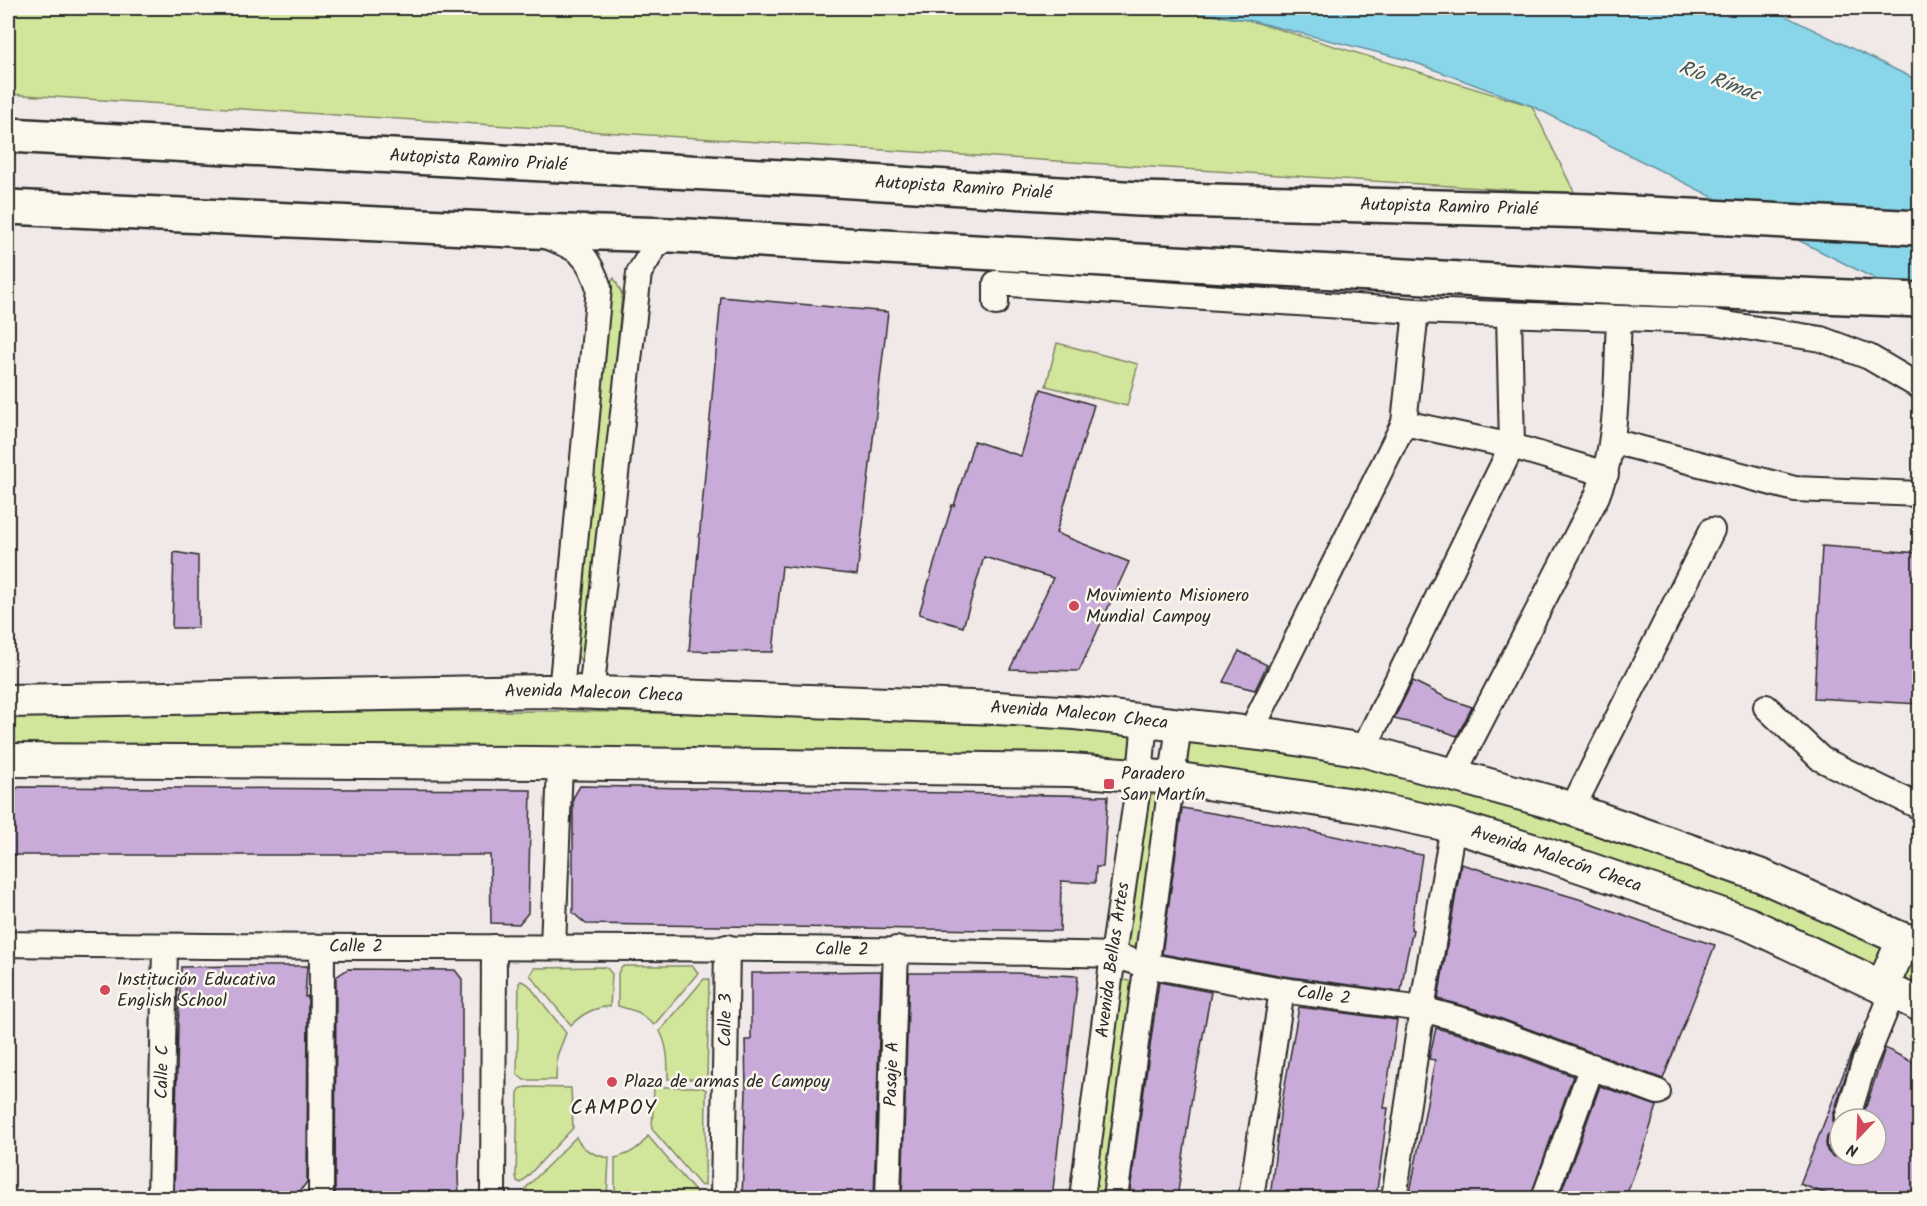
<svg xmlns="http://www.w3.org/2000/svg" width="1927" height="1206" font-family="Kalam,sans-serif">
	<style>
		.green { fill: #d1e69b; stroke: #7e8863; stroke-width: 1.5 }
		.water { fill: #89d5e9; stroke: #63919d; stroke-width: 1.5 }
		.building { fill: #c8abd8; stroke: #2b2b2b; stroke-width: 1.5 }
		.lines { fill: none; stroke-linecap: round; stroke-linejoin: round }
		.minor-casing { stroke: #2b2b2b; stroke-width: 28 }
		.major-casing { stroke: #2b2b2b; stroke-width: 36 }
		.highway-casing { stroke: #2b2b2b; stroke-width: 38 }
		.minor { stroke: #fbf7ec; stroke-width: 24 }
		.major { stroke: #fbf7ec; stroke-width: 32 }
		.highway { stroke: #fbf7ec; stroke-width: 33 }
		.poi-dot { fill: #d1495b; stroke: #fbf7ec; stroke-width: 2 }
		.labels { text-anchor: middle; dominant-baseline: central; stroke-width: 5; stroke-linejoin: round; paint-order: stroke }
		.street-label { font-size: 18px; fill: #2b2b2b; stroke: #fbf7ec }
		.poi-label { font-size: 18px; fill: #2b2b2b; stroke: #fbf7ec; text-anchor: start }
		.water-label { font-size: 20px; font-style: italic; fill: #42565a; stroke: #fbf7ec }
		.quarter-label { font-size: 21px; letter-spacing: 1.5px; fill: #2b2b2b; stroke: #fbf7ec }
	</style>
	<rect width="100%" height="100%" fill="#f1e8e8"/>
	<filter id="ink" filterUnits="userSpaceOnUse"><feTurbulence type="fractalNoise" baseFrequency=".0167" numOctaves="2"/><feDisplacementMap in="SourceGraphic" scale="12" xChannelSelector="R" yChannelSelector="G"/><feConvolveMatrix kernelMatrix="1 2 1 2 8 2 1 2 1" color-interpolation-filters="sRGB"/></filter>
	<g filter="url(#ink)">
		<g class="green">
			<path d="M 8,8 L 1160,8 L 1248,20 L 1532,106 L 1575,194 L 8,94 Z"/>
			<path d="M 614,278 L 622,294 L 589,656 L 583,664 L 577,655 L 607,289 Z"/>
			<path d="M 1057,343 L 1138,364 L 1127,406 L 1046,386 Z"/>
			<path d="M 20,709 L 207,712 L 558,711 L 997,719 L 1133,735 L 1131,757 L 1125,764 L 18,749 L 10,739 L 8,721 Z"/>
			<path d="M 1192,735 L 1340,758 L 1689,858 L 1919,957 L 1919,996 L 1802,939 L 1191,768 L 1183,759 L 1185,743 Z"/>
			<path d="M 1146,793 L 1163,794 L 1140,950 L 1135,954 L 1126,947 Z"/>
			<path d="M 624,966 L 693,966 L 698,973 L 654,1025 L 638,1012 L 618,1006 L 618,973 L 621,968 Z"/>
			<path d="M 606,967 L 612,974 L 610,1006 C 594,1008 583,1013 571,1025 L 530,975 L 534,968 Z"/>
			<path d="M 704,979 L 709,979 L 707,1079 L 668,1079 C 668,1061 668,1047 660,1031 Z"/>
			<path d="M 1125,980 L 1133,982 L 1107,1198 L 1089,1198 L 1118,986 Z"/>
			<path d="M 521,981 L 528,984 L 566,1033 L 557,1056 L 556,1080 L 524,1080 L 517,1074 L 519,983 Z"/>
			<path d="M 525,1087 L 571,1088 L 573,1128 L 521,1183 L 517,1181 L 516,1176 L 518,1093 L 520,1089 Z"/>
			<path d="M 654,1087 L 701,1087 L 706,1090 L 705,1185 L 701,1186 L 652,1129 Z"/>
			<path d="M 648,1136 L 698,1195 L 694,1198 L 618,1197 L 615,1192 L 615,1158 C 630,1154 639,1149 648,1136 Z"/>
			<path d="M 576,1137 C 582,1150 594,1155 609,1158 L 607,1198 L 529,1197 L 526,1188 Z"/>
		</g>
		<path class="water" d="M 1160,8 L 1769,8 L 1919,81 L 1919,301 L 1532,106 L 1408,60 L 1248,20 Z"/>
		<g class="building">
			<path d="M 721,297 L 888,312 L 857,575 L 782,566 L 773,652 L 689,651 Z"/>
			<path d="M 1041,389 L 1094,405 L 1056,533 L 1129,562 L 1079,671 L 1010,669 L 1053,578 L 984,557 L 963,627 L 919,614 L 952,505 L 954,506 L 974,441 L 1021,456 Z"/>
			<path d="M 1822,546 L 1920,553 L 1920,704 L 1814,698 Z"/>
			<path d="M 174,552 L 198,556 L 198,628 L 172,628 Z"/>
			<path d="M 1239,651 L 1267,665 L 1255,690 L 1223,682 Z"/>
			<path d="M 1413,681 L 1449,699 L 1472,707 L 1457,736 L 1438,729 L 1394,719 Z"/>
			<path d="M 580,786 L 1108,796 L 1103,867 L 1096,867 L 1095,883 L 1061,881 L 1060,931 L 586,924 L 573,913 L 573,798 Z"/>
			<path d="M 19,787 L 531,790 L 528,913 L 519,924 L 491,923 L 490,855 L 11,855 L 11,793 Z"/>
			<path d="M 1182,808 L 1283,825 L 1422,855 L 1411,929 L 1413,930 L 1406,960 L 1401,992 L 1284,976 L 1162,954 Z"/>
			<path d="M 1461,864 L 1579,899 L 1672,932 L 1715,945 L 1663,1079 L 1475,1009 L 1438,999 Z"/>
			<path d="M 238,966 L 307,966 L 305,997 L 308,996 L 307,1182 L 295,1198 L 174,1198 L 178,1026 L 181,967 Z"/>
			<path d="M 348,969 L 455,970 L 462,979 L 462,1111 L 458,1175 L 459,1198 L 335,1198 L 336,977 Z"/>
			<path d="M 877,971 L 881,971 L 874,1198 L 742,1198 L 746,1091 L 745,1040 L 751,1040 L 751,973 Z"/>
			<path d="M 909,973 L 1014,973 L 1078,976 L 1052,1198 L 902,1198 Z"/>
			<path d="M 1159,982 L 1211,992 L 1193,1090 L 1177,1198 L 1129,1198 Z"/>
			<path d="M 1299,1007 L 1397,1020 L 1384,1108 L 1388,1108 L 1376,1198 L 1270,1198 L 1281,1107 Z"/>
			<path d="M 1436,1028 L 1466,1036 L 1573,1076 L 1530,1198 L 1409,1198 L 1435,1060 L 1429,1059 Z"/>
			<path d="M 1859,1034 L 1833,1115 L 1833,1123 L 1837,1129 L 1832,1131 L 1827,1136 L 1826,1143 L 1827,1151 L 1832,1156 L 1839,1158 L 1849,1155 L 1876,1155 L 1876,1119 L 1862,1119 L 1885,1048 L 1920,1066 L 1920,1198 L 1837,1198 L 1800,1184 Z"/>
			<path d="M 1600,1086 L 1657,1106 L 1642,1153 L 1625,1198 L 1559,1198 Z"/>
		</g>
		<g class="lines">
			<defs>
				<g id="minor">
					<path d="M 546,236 C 579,249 588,253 599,288 L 561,692"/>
					<path d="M 996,303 L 996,283 L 1416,311 L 1707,321 L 1821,339 L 1869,357 L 1920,387"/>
					<path d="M 1404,423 L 1512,446 L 1606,474"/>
					<path d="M 1612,441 L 1795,489 L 1920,494"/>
					<path d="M 591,693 L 639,273 L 655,247 L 671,235"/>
					<path d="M 1766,707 L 1821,759 L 1920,807"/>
					<path d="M 1250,733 L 1404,423 L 1416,311"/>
					<path d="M 1363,750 L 1512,446 L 1509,315"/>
					<path d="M 1453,775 L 1597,496 C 1619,441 1616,378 1619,319"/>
					<path d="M 1572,809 L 1712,530"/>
					<path id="s1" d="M 8,944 C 376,949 744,945 1113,955 L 1145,965 L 1282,990 L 1422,1009 L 1470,1022 L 1658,1092"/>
					<path d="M 553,947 L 560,764"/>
					<path d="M 1847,1119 L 1864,1063 L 1893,992"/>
					<path d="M 1840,1144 L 1840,1143"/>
					<path id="s2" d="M 160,1198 L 165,947"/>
					<path d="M 321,1198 L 322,947"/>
					<path d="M 493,1198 L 494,947"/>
					<path id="s3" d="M 723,1198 L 727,947"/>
					<path id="s4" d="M 888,1198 L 896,949"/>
					<path id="s5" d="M 1082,1198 L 1113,955 L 1140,774 L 1145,721"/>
					<path d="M 1115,1198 L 1179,725"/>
					<path d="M 1251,1198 L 1282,990"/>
					<path d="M 1394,1198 L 1422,1009 L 1453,826"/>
					<path d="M 1544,1198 L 1592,1066"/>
				</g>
				<g id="major">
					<path id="s6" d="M 8,701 L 545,691 L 997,708 L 1075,713 L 1278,736 L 1363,750 L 1554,803 L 1762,876 L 1920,947"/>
					<path id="s7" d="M 8,760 L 535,763 L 1071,770 L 1173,778 L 1360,806 L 1453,826 L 1545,854 L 1749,924 L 1920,1005"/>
					<path d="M 1882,987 L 1904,939"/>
				</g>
				<g id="highway">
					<path id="s8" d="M 8,135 L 836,180 L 1139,199 L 1593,211 L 1920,228"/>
					<path d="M 8,207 L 532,231 L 671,235 L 1604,287 L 1920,300"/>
				</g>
			</defs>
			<use href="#minor" class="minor-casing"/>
			<use href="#major" class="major-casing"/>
			<use href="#highway" class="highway-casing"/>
			<use href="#minor" class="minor"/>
			<use href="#major" class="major"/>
			<use href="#highway" class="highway"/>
		</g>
	</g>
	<g class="poi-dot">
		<circle cx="1074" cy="606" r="6"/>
		<rect x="1103" y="778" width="12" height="12" rx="3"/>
		<circle cx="105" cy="990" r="6"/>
		<circle cx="612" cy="1082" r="6"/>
	</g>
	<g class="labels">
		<g class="street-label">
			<text stroke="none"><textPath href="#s8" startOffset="471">Autopista Ramiro Prialé</textPath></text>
			<text stroke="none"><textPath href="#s8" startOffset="957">Autopista Ramiro Prialé</textPath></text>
			<text stroke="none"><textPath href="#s8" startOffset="1443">Autopista Ramiro Prialé</textPath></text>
			<text stroke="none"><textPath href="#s6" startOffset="586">Avenida Malecon Checa</textPath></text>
			<text stroke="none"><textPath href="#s6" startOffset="1072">Avenida Malecon Checa</textPath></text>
			<text stroke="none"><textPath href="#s7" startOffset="1558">Avenida Malecón Checa</textPath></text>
			<text stroke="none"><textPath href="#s1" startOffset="348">Calle 2</textPath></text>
			<text stroke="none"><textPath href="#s1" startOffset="834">Calle 2</textPath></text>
			<text stroke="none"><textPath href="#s5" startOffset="240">Avenida Bellas Artes</textPath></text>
			<text stroke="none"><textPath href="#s1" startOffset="1320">Calle 2</textPath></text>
			<text stroke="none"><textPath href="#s3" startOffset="178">Calle 3</textPath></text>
			<text stroke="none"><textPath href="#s2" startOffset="126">Calle C</textPath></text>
			<text stroke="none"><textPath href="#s4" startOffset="124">Pasaje A</textPath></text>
		</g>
		<g class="poi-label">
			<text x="1086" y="596">Movimiento Misionero<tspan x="1086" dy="21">Mundial Campoy</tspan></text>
			<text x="1121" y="774">Paradero<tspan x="1121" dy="21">San Martín</tspan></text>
			<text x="117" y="980">Institución Educativa<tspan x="117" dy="21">English School</tspan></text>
			<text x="624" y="1082">Plaza de armas de Campoy</text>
		</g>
		<g class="water-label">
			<text transform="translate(1719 82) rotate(20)">Río Rímac</text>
		</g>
		<g class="quarter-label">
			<text x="614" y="1108">CAMPOY</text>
		</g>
	</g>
	<rect width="1927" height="1206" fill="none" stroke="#fbf7ec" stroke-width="30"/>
	<rect x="15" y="15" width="1897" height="1176" fill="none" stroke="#2b2b2b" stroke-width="2" filter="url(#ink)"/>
	<g transform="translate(1858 1137) rotate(203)"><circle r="28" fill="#fbf7ec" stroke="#a8a59f" stroke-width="1.5"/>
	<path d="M0-4.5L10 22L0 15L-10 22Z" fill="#d1495b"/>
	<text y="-9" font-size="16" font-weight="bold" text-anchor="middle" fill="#2b2b2b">N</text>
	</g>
</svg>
